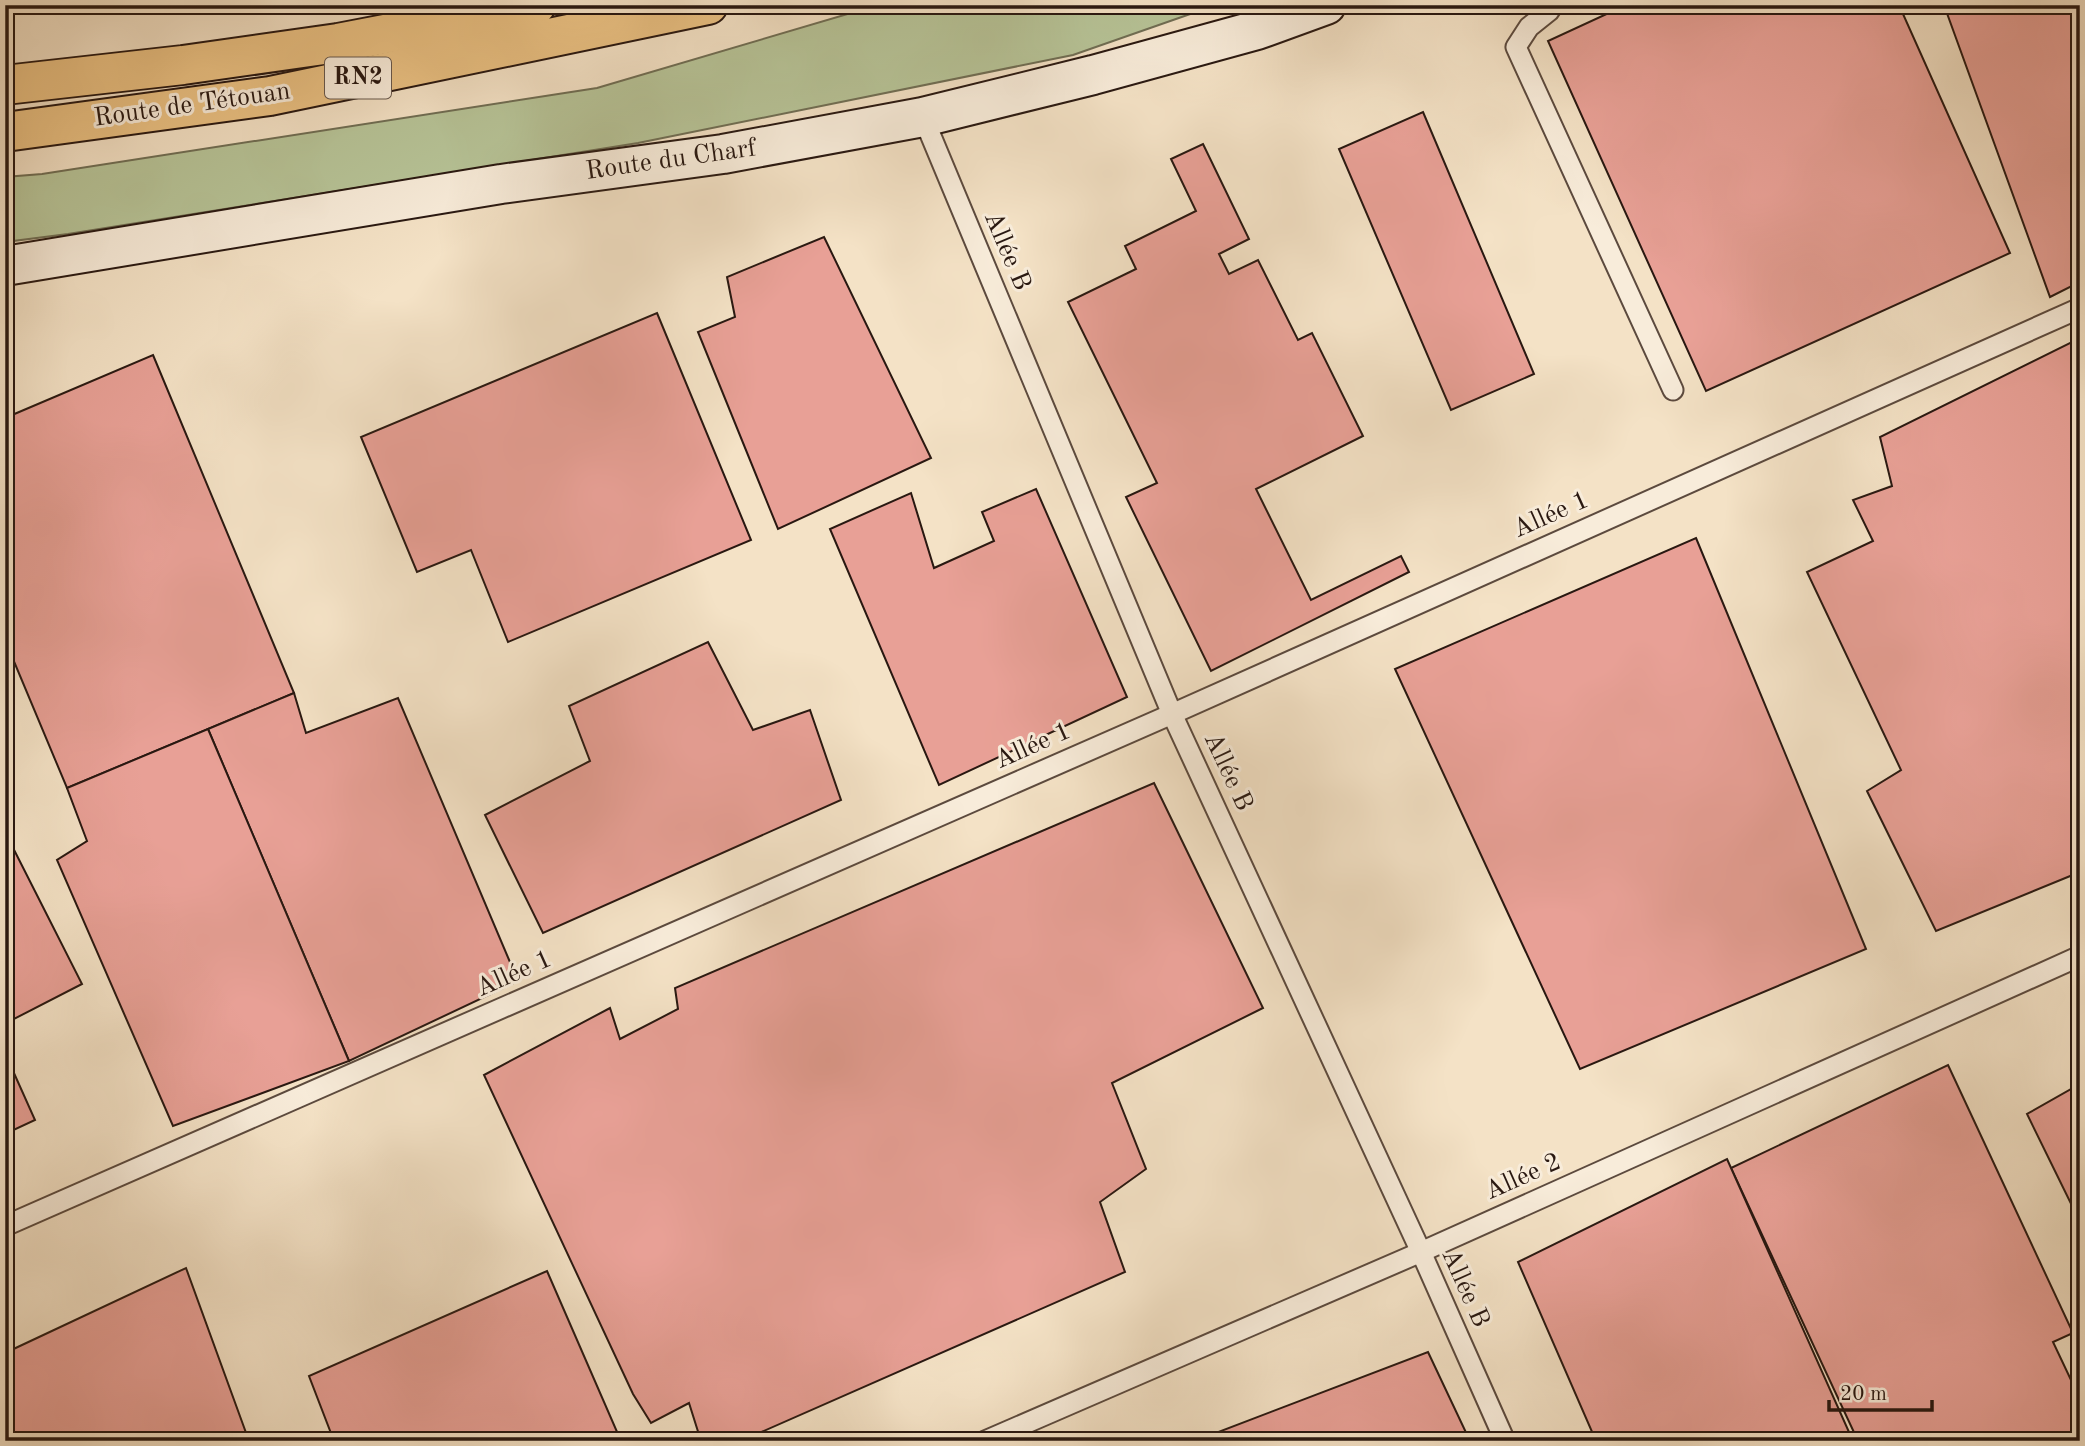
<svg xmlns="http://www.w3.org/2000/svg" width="2085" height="1446" font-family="'Old Standard TT',serif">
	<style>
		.green { fill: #b7c498; stroke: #706e54; stroke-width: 2 }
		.building { fill: #e8a096; stroke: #291811; stroke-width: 2 }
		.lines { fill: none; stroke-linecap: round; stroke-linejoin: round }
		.lane-casing { stroke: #5c4a3e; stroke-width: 23 }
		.secondary-casing { stroke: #291811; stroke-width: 42 }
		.highway-casing { stroke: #291811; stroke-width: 42 }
		.lane { stroke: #f8ecda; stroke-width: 19 }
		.secondary { stroke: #f8ecda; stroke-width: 38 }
		.highway { stroke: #eac183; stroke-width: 38 }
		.labels { text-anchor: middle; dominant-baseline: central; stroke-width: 6; stroke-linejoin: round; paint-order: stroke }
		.shield { fill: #f8ecda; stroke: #67584d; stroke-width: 2 }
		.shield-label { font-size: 24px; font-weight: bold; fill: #291811 }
		.street-label { font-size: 26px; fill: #291811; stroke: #f8ecda }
	</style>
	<rect width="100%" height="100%" fill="#f4e2c6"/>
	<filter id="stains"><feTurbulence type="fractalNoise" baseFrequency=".00286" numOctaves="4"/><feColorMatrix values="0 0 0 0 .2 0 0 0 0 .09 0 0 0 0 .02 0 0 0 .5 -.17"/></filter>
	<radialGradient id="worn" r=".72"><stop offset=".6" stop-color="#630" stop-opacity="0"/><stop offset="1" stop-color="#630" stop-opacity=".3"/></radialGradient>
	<path class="green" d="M 878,5 L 1216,5 L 1073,55 L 638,143 L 68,234 L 5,242 L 5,177 L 42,174 L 597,88 Z"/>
	<g class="building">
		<path d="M 1626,5 L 1899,5 L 2010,253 L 1706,391 L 1548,41 Z"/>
		<path d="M 1944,5 L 2080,5 L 2080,282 L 2050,297 Z"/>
		<path d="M 1423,112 L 1534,374 L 1451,410 L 1339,149 Z"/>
		<path d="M 1203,144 L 1249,239 L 1219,254 L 1229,274 L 1258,260 L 1298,340 L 1312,333 L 1363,436 L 1256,489 L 1311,600 L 1401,556 L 1409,572 L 1211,671 L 1126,497 L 1157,483 L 1068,302 L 1136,269 L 1125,246 L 1196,211 L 1171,159 Z"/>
		<path d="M 824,237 L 931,458 L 778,529 L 698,332 L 735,317 L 727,277 Z"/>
		<path d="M 657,313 L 751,540 L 508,642 L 471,550 L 417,572 L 361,437 Z"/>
		<path d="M 2080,338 L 2080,872 L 1936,931 L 1867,791 L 1901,770 L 1807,572 L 1873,541 L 1853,500 L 1892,486 L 1880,437 Z"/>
		<path d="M 153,355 L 294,693 L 67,788 L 5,640 L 5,418 Z"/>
		<path d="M 1036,489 L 1127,697 L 939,785 L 830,529 L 911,493 L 934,568 L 994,541 L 982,512 Z"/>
		<path d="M 1696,538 L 1866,949 L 1580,1069 L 1395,669 Z"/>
		<path d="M 708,642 L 753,730 L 810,710 L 841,800 L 543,933 L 485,815 L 590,761 L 569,706 Z"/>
		<path d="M 294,693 L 306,733 L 398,698 L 518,981 L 349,1061 L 208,729 Z"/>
		<path d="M 208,729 L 349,1061 L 173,1126 L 57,860 L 87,841 L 67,788 Z"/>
		<path d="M 1154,783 L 1263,1008 L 1112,1083 L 1146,1169 L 1100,1202 L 1125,1272 L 741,1441 L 701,1441 L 689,1403 L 651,1423 L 633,1394 L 484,1075 L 610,1008 L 620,1039 L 678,1009 L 675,988 Z"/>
		<path d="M 5,832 L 82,984 L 10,1021 L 5,1013 Z"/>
		<path d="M 5,1053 L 35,1120 L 5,1134 Z"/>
		<path d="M 1948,1065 L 2073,1333 L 2053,1342 L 2080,1399 L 2080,1441 L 1858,1441 L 1731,1168 Z"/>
		<path d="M 2080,1084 L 2080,1222 L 2027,1114 Z"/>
		<path d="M 1727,1159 L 1853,1441 L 1596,1441 L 1518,1262 Z"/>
		<path d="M 186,1268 L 249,1441 L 5,1441 L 5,1353 Z"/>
		<path d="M 547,1271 L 621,1441 L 334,1441 L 309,1376 Z"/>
		<path d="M 1428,1352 L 1470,1441 L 1216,1441 L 1213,1434 Z"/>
	</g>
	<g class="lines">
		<defs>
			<g id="lane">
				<path d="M 1553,5 L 1549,11 L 1529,27 L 1516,47 L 1673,390"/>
				<path d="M 923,117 L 1172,714 L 1421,1252 L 1505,1441"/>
				<path d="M 5,1226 L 1172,714 L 2080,308"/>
				<path d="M 985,1441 L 1421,1252 L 2080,956"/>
			</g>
			<path id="secondary" d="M 5,266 L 501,184 L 723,154 L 923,117 L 1093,75 L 1257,30 L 1326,5"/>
			<g id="highway">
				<path d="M 5,85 L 183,65 L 338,43 L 536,5"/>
				<path d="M 5,132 L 270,96 L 708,5"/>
			</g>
		</defs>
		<use href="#lane" class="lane-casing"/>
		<use href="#secondary" class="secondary-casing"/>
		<use href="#highway" class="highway-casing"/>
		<use href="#lane" class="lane"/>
		<use href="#secondary" class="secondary"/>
		<use href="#highway" class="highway"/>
	</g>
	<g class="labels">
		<rect class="shield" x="325" y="57.5" width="66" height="41" rx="5"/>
		<g class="shield-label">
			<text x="358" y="78">RN2</text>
		</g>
		<g class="street-label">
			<text transform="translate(192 105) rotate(-8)">Route de Tétouan</text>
			<text transform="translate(671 160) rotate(-8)">Route du Charf</text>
			<text transform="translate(1007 251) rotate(67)">Allée B</text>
			<text transform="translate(1551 515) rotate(-24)">Allée 1</text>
			<text transform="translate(1033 746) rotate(-24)">Allée 1</text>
			<text transform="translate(1228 772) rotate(65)">Allée B</text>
			<text transform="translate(514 974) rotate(-24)">Allée 1</text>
			<text transform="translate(1523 1177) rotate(-24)">Allée 2</text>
			<text transform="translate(1465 1288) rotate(66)">Allée B</text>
		</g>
	</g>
	<rect width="2085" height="1446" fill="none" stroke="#f4e2c6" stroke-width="28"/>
	<rect x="7" y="7" width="2071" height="1432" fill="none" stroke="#291811" stroke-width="3.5"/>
	<rect x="14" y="14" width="2057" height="1418" fill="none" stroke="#291811" stroke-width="2"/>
	<path d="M1829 1400v10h103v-10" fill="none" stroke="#291811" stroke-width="3.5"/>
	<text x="1840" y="1400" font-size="21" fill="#291811" stroke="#f8ecda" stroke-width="5" paint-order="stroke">20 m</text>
	<rect width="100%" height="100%" filter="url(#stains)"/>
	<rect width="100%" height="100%" fill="url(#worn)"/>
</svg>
